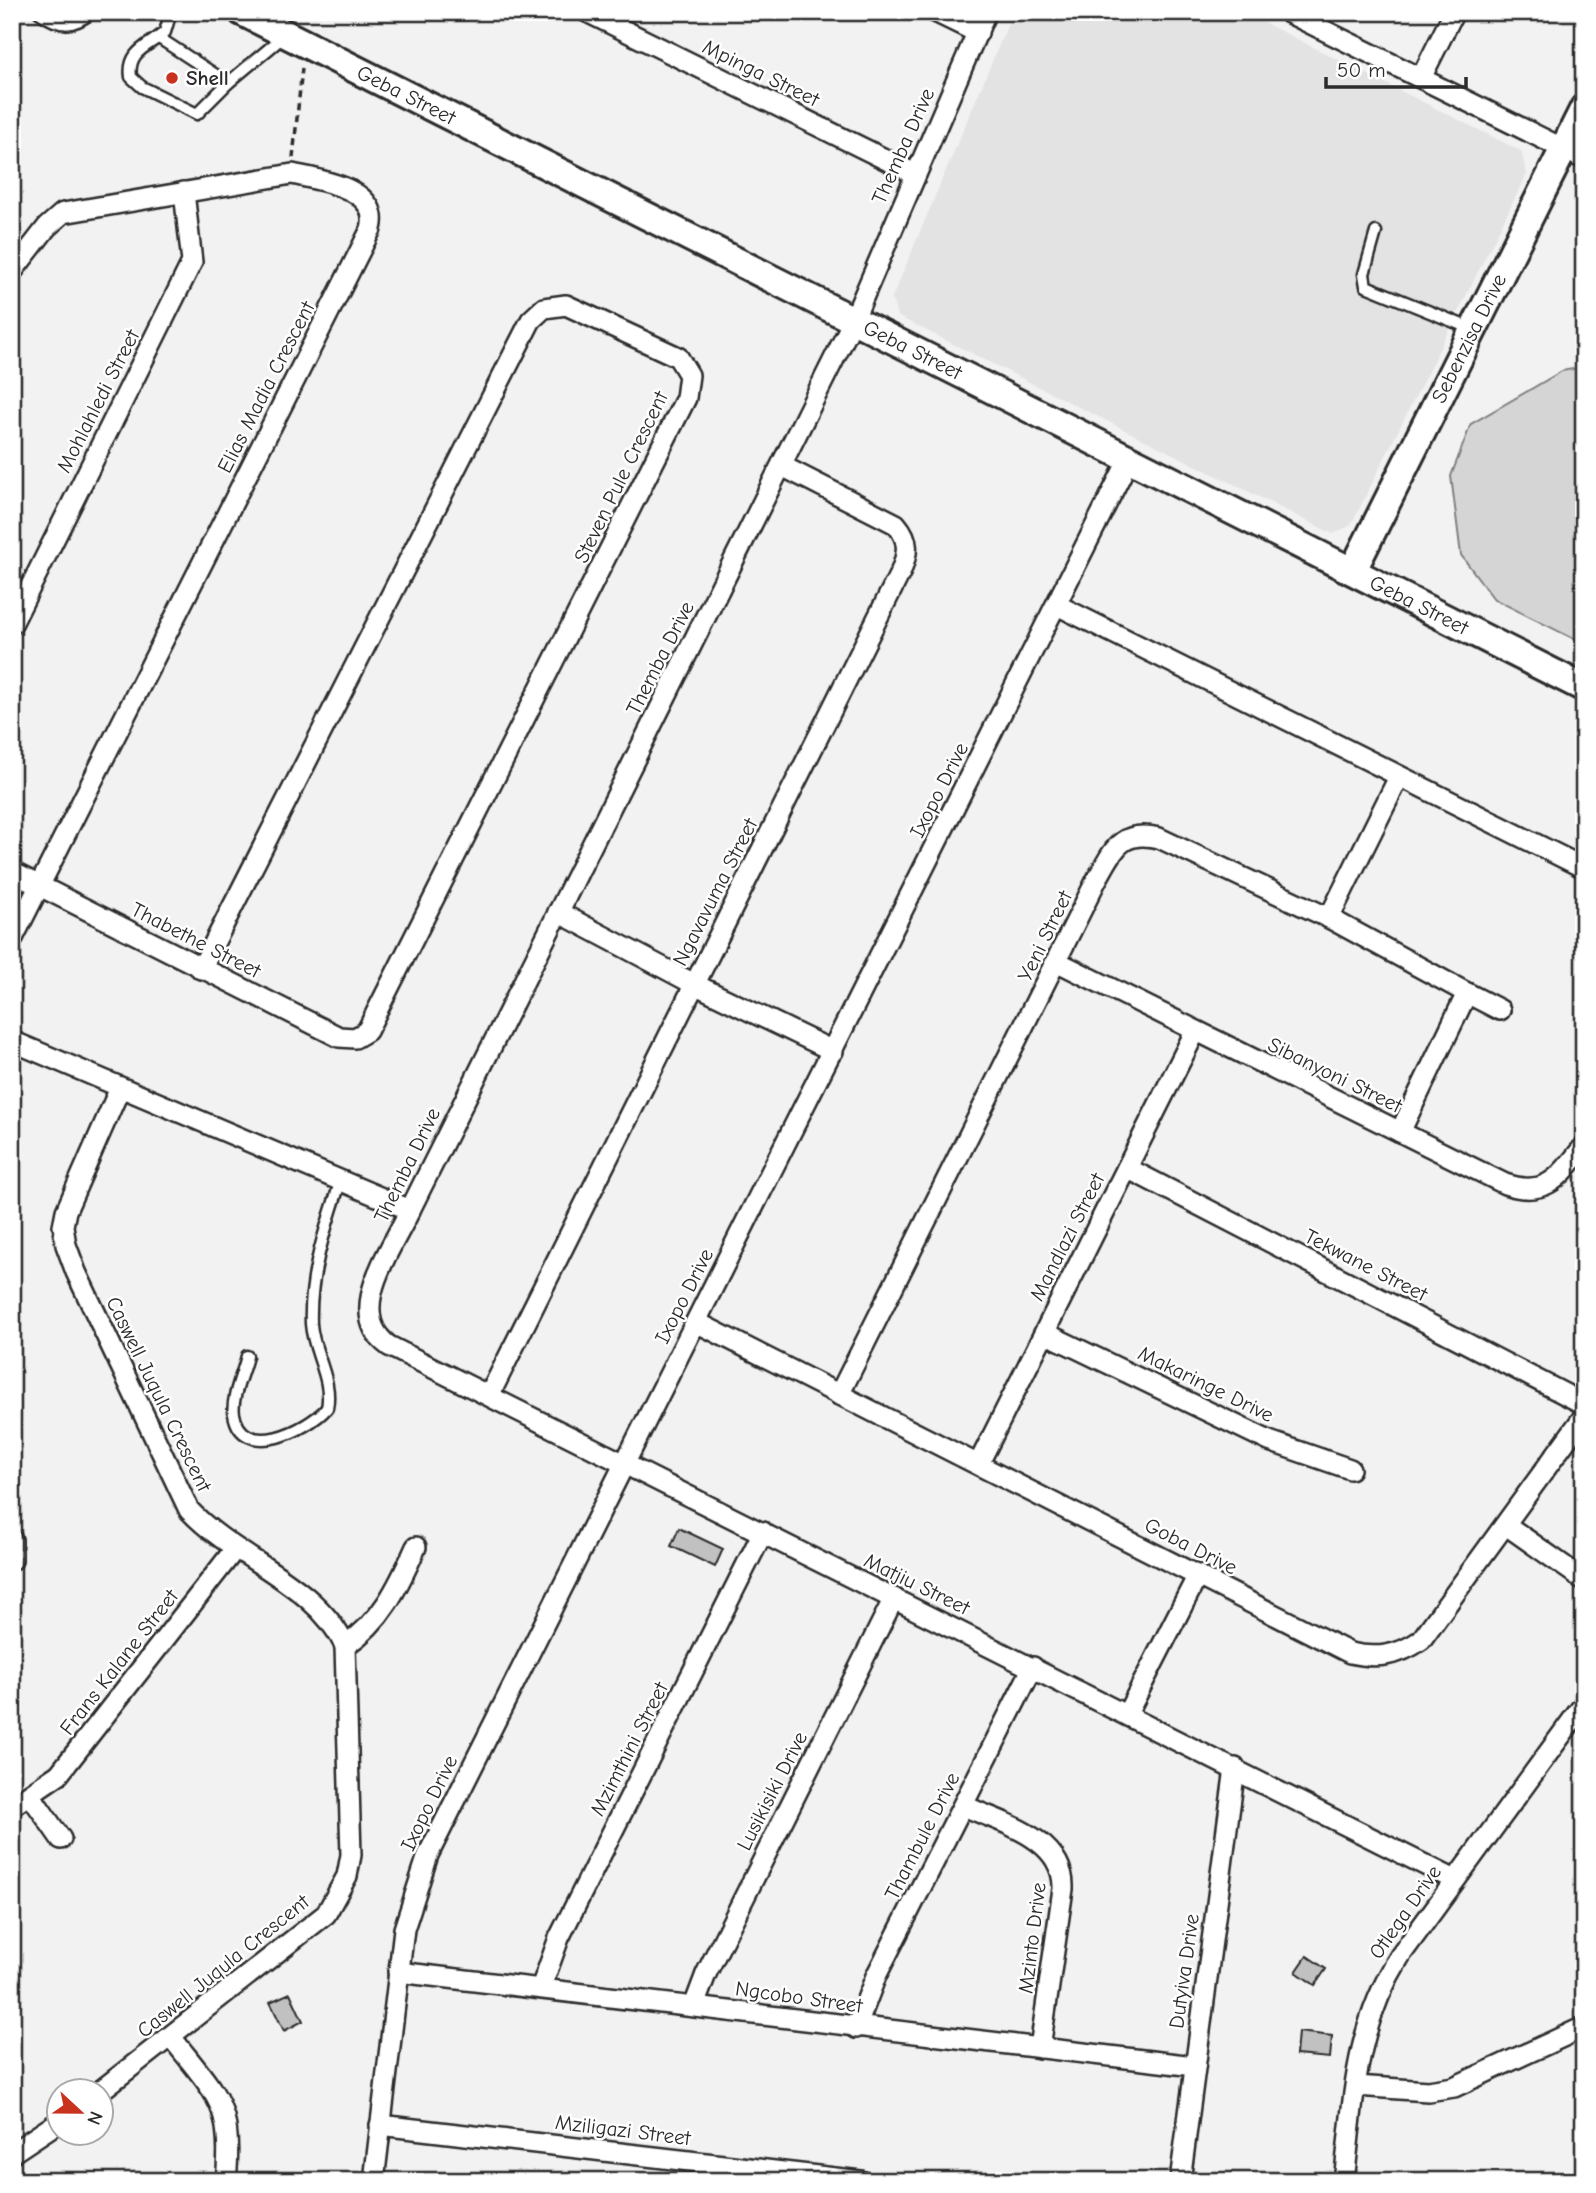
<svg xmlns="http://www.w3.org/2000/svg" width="1596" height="2193" font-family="'Comic Neue',sans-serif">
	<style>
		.built { fill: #e3e3e3 }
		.green { fill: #d5d5d5; stroke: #808080; stroke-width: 2 }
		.building { fill: #c1c1c1; stroke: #2b2b2b; stroke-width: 2 }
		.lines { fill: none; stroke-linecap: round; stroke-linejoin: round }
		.lane-casing { stroke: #2b2b2b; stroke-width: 15 }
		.street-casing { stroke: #2b2b2b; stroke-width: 24 }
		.secondary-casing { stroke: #2b2b2b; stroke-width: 32 }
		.path { stroke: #2b2b2b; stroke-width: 3.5; stroke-dasharray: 7 5; stroke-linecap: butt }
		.lane { stroke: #fff; stroke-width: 10 }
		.street { stroke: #fff; stroke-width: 19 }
		.secondary { stroke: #fff; stroke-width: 26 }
		.poi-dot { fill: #c8321e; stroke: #fff; stroke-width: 2.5 }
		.labels { text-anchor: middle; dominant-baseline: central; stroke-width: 5; stroke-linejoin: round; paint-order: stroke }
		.street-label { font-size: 21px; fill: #2b2b2b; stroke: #fff }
		.poi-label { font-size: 21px; font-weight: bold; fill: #2b2b2b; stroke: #fff; text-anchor: start }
	</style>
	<rect width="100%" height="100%" fill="#f2f2f2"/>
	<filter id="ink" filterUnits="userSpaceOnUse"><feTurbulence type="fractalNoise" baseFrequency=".0143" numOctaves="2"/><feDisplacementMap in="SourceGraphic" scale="14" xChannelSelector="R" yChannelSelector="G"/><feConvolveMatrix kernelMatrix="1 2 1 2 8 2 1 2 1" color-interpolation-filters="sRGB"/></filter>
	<g filter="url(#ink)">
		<path class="built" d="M 1013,12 L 1243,12 L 1521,151 L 1527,174 L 1351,525 L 1333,534 L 897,316 L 892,298 Z"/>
		<path class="green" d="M 1584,367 L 1584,644 L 1494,599 L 1461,555 L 1451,476 L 1471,424 L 1562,371 Z"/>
		<g class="building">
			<path d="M 679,1528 L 723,1549 L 715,1567 L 671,1546 Z"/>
			<path d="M 1307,1956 L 1326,1969 L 1315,1985 L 1296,1972 Z"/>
			<path d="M 290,1993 L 303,2021 L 284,2031 L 270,2002 Z"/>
			<path d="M 1298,2032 L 1332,2036 L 1330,2058 L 1296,2055 Z"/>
		</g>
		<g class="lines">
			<defs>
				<g id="lane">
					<path d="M 39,12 C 59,27 73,28 92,12"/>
					<path d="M 171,12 L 165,32 C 150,46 127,50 131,77 L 142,87 L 197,114 L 228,83 L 283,37"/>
					<path d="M 159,38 L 228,83"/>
					<path d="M 1376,232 L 1364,274 L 1366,286 L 1472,329"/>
					<path d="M 247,1356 C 243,1373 231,1398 234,1414 C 242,1462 308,1430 327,1408 C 333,1379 313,1353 311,1324 C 309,1273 326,1227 341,1180"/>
				</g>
				<g id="street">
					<path d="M 587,12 L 915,174"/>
					<path d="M 935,12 L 978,33"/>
					<path d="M 986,12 L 853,321 L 410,1210 C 392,1249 343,1313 389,1346 L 1455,1880"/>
					<path d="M 1287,12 L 1584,159"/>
					<path d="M 1421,78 L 1454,12"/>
					<path d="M 12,272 L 47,227 L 63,213 L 292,174 C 319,180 382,188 371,229 L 12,940"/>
					<path d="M 1057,605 L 1584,868"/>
					<path d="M 12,624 L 192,262 L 184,192"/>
					<path d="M 12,872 L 339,1037 L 355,1038 L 367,1031 L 686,398 L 689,375 L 678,357 L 566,305 L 544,308 L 531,320 L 201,969"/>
					<path d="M 558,912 L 694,984 L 833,1051"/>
					<path d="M 1329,918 L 1399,777"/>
					<path d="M 1058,962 L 1505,1184 C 1547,1198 1560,1176 1584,1146"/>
					<path d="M 1467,993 L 1500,1010"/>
					<path d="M 12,1041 L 410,1210"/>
					<path d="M 1127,1168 L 1584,1404"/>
					<path d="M 696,1322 L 1350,1653 C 1377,1659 1398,1656 1421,1640 L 1584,1416"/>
					<path d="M 1045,1333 L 1269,1441 L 1350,1469"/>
					<path d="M 490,1394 L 901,571 C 908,553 910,540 896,524 L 782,466"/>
					<path d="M 839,1395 L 1097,879 C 1114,850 1120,829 1159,838 L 1329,918 L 1467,993 L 1400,1132"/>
					<path d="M 979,1463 L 1195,1032"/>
					<path d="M 1506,1525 L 1584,1580"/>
					<path d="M 12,1540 L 12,1560"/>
					<path d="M 345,1646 C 382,1621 398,1587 416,1547"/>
					<path d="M 1127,1714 L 1198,1575"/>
					<path d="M 31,1796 L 61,1839"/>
					<path d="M 12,1806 L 59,1774 L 235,1549"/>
					<path d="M 964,1806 C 1002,1823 1065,1838 1063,1889 L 1040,2048"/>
					<path d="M 398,1972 L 1194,2066"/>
					<path d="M 541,1988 L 559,1938 L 763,1532"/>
					<path d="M 694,2006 L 706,1974 L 894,1598"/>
					<path d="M 856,2028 L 876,1976 L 1033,1667"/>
					<path d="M 172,2038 C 216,2095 234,2104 226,2181"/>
					<path d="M 1356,2086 L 1428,2091 L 1454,2087 L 1584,2027"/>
					<path d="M 99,2092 L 326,1914 L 347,1876 L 351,1855 L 345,1646 C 316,1583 236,1560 189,1510 L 76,1272 L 66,1245 L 63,1226 L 66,1211 L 120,1088"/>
					<path d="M 380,2125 L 861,2181"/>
					<path d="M 12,2153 L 60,2121"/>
					<path d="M 374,2181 L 404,1929 L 428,1855 L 1128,461"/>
					<path d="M 1180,2181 L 1235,1768"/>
					<path d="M 1344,2181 C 1354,2098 1354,2030 1400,1956 L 1584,1704"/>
				</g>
				<g id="secondary">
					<path id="s1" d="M 242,12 L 1584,688"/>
					<path id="s2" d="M 1353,570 L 1584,108"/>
				</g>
			</defs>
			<use href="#lane" class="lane-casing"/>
			<use href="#street" class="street-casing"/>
			<use href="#secondary" class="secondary-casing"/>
			<path class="path" d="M 293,158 L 302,68"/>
			<use href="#lane" class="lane"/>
			<use href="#street" class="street"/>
			<use href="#secondary" class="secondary"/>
		</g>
	</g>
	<circle class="poi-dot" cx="172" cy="78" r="7"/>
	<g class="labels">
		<g class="street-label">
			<text transform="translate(761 73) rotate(26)">Mpinga Street</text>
			<text stroke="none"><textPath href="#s1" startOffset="184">Geba Street</textPath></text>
			<text transform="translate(903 146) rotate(-66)">Themba Drive</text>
			<text stroke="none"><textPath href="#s2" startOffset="259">Sebenzisa Drive</textPath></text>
			<text stroke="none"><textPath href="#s1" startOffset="751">Geba Street</textPath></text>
			<text transform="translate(266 387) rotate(-63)">Elias Madia Crescent</text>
			<text transform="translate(98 401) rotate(-63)">Mohlahledi Street</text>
			<text transform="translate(621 477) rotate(-64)">Steven Pule Crescent</text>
			<text stroke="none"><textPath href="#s1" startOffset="1318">Geba Street</textPath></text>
			<text transform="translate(660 658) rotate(-63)">Themba Drive</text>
			<text transform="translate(939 790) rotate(-63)">Ixopo Drive</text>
			<text transform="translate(715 892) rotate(-63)">Ngavavuma Street</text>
			<text transform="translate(1045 936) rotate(-64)">Yeni Street</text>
			<text transform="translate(196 940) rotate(27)">Thabethe Street</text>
			<text transform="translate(1335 1075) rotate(26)">Sibanyoni Street</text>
			<text transform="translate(407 1165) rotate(-64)">Themba Drive</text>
			<text transform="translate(1067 1237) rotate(-63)">Mandlazi Street</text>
			<text transform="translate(1366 1265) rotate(27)">Tekwane Street</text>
			<text transform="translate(684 1296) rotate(-63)">Ixopo Drive</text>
			<text transform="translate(1206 1384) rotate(26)">Makaringe Drive</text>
			<text transform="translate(159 1394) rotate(64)">Caswell Juqula Crescent</text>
			<text transform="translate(1191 1546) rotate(27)">Goba Drive</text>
			<text transform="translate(917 1584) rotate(26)">Matjiu Street</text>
			<text transform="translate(119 1662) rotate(-52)">Frans Kalane Street</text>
			<text transform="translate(629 1749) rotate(-63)">Mzimthini Street</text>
			<text transform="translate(772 1791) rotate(-63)">Lusikisiki Drive</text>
			<text transform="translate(429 1803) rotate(-64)">Ixopo Drive</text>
			<text transform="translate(922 1836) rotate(-63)">Thambule Drive</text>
			<text transform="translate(1405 1912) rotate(-55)">Otlega Drive</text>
			<text transform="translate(1032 1938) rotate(-83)">Mzinto Drive</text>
			<text transform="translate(223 1966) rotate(-39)">Caswell Juqula Crescent</text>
			<text transform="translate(1184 1971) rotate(-82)">Dutyiva Drive</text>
			<text transform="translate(799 1997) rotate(8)">Ngcobo Street</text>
			<text transform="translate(623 2130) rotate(7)">Mziligazi Street</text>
		</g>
		<g class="poi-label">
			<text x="186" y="78">Shell</text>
		</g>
	</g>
	<rect width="1596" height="2193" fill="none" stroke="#fff" stroke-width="42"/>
	<rect x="21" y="21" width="1554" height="2151" fill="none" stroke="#2b2b2b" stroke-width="2.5" filter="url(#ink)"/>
	<g transform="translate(80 2112) rotate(112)"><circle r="33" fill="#ffffff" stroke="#aaaaaa" stroke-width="2"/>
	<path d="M0-5L12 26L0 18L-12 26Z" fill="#c8321e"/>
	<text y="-10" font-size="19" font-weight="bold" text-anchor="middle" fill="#2b2b2b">N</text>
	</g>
	<path d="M1326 77v10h140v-10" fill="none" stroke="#2b2b2b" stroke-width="3.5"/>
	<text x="1337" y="77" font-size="21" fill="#2b2b2b" stroke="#ffffff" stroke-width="5" paint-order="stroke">50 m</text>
</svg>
